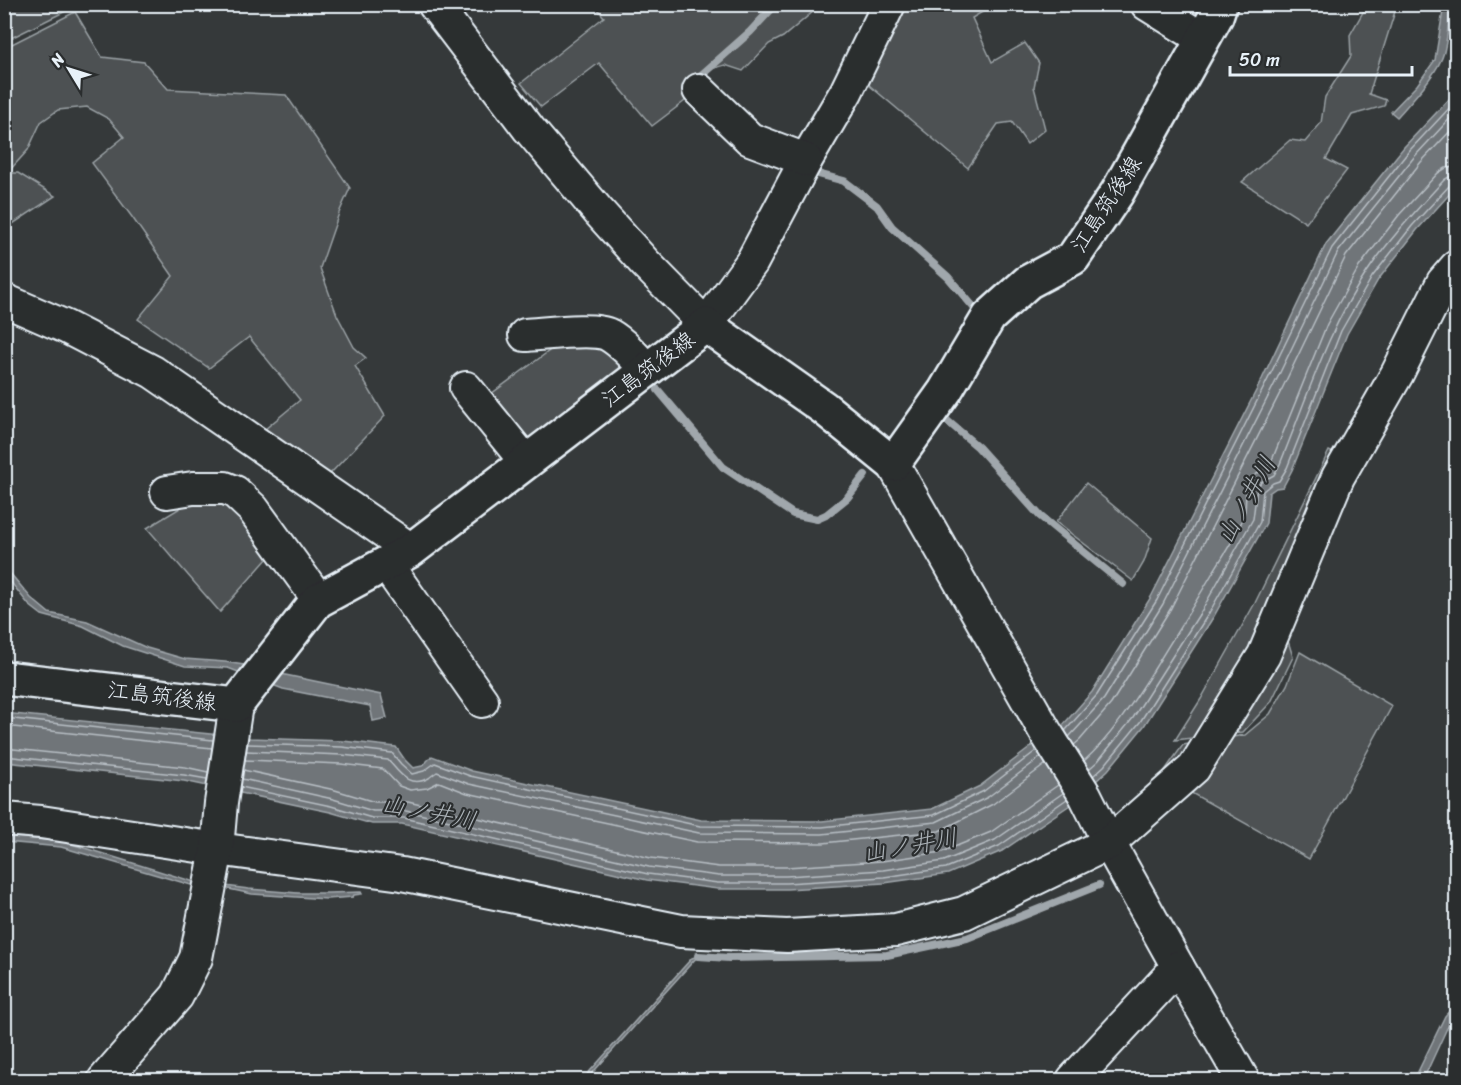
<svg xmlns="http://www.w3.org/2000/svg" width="1461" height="1085" font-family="Sriracha,'Klee One',sans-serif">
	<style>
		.green { fill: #4d5152; stroke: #9aa1a5; stroke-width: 1.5 }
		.water { fill: #707579; stroke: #a0a7ac; stroke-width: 1.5 }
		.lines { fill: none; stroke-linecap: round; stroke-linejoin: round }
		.shore { stroke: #b8bfc5; stroke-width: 1.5 }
		.stream { stroke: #a0a7ac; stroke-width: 8 }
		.minor-casing { stroke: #e8f1f8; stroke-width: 36 }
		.major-casing { stroke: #e8f1f8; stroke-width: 38 }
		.minor { stroke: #2a2d2e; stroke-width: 32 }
		.major { stroke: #2a2d2e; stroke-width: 33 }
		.labels { text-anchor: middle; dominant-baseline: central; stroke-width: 4.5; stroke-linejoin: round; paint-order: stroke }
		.street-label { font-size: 22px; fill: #e8f1f8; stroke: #2a2d2e }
		.water-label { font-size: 24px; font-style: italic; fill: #acb3b8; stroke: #2a2d2e }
	</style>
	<rect width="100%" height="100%" fill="#35393a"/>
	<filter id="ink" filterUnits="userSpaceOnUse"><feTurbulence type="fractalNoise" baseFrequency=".0167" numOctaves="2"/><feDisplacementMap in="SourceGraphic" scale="12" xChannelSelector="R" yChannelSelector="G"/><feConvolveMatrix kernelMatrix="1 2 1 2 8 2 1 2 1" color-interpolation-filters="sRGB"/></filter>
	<g filter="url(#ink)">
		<g class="green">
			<path d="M 5,4 L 78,4 L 78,5 L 5,41 Z"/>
			<path d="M 594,5 L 821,5 L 783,37 L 769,44 L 743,71 L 725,65 L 694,74 L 683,92 L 685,101 L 652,126 L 599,63 L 541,107 L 521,83 L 604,17 Z"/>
			<path d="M 898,5 L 994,5 L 972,18 L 992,62 L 1025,43 L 1039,63 L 1034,87 L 1045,129 L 1027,144 L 1012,122 L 998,124 L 968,168 L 863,80 Z"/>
			<path d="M 1367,5 L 1397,5 L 1369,94 L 1386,100 L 1384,106 L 1352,115 L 1326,159 L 1347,170 L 1306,223 L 1242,182 L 1290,140 L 1305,142 L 1321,123 L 1325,97 L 1351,56 L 1350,35 Z"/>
			<path d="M 75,12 L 102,57 L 144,62 L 168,89 L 286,95 L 350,188 L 339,213 L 320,268 L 337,315 L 354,347 L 366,358 L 355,366 L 385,416 L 329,475 L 264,430 L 300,400 L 249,337 L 209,368 L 138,319 L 173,276 L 132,217 L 92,163 L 124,137 L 109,119 L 87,107 L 58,110 L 41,122 L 28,150 L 9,171 L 5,171 L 4,48 Z"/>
			<path d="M 5,173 L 18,173 L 55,196 L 11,225 L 5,245 Z"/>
			<path d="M 587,341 L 637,367 L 532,447 L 491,394 L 560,343 Z"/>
			<path d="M 1329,451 L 1348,460 L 1288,641 L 1293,657 L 1271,702 L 1243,732 L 1175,740 L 1201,699 L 1255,603 Z"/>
			<path d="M 1086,483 L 1152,538 L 1144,562 L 1133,581 L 1056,522 Z"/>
			<path d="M 215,494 L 275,550 L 220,612 L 147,528 L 195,499 Z"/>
			<path d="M 1300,652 L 1392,706 L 1309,859 L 1161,776 L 1183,745 L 1245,735 L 1270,714 L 1287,685 Z"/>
		</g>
		<g class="water">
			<path d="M 1444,5 L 1450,5 C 1449,20 1448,36 1444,52 C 1439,72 1412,100 1397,117 L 1391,112 L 1417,85 L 1435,60 Z"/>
			<path d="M 1456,92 L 1456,187 L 1417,230 L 1378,280 L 1347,334 L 1292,470 L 1283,487 L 1276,488 L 1269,493 L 1266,523 L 1214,616 L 1144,726 L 1108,770 L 1070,805 L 1002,851 L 948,874 L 884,883 L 787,889 L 718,889 L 647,880 L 402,824 L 372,824 L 330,812 L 184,781 L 5,762 L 4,713 L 250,738 L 343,741 L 396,747 L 405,760 L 413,768 L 422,766 L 432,756 L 472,771 L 701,820 L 822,821 L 932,809 L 980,786 L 1035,744 L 1063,725 L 1092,692 L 1151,597 L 1262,379 L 1326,244 L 1404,147 Z"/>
			<path d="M 4,566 L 31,598 L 49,613 L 87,621 L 147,648 L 185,659 L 225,662 L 244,665 L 276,673 L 381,695 L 387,718 L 373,721 L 370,706 L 283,689 L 228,668 L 185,666 L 123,646 L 83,626 L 42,615 L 29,605 L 5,575 Z"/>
			<path d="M 4,836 L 65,842 L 198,883 L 198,887 L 61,847 L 5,842 Z"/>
			<path d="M 225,886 L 249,889 L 298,893 L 328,893 L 361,892 L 362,894 L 354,895 L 353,897 L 327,899 L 252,894 L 224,888 Z"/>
			<path d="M 698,956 L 586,1080 L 582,1080 L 692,958 Z"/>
			<path d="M 1456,1004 L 1456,1015 L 1447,1028 L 1423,1080 L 1414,1080 L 1445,1016 Z"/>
		</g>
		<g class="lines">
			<g class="shore">
				<path d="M 4,718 L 213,740"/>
				<path d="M 4,726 L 212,748"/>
				<path d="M 1065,731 L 1097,695 L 1157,600 L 1267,381 L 1332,248 L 1409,151 L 1456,101"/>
				<path d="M 1069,737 L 1104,699 L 1163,604 L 1274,385 L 1338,252 L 1415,156 L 1456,112"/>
				<path d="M 248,744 L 342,747 L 392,753 L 401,764 L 412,774 L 424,771 L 435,763 L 470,776 L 700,826 L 822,827 L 934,815 L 984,791 L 1037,750"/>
				<path d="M 1074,745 L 1080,740 L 1111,704 L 1171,608 L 1282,389 L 1346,256 L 1421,162 L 1456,125"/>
				<path d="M 4,748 L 185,767 L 208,772"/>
				<path d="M 246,751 L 342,755 L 388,760 C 399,772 408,789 429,778 C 431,776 434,774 437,772 L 469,784 L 699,833 L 822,834 L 936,822 L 988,797 L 1041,757"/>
				<path d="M 4,756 L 184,775 L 207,779"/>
				<path d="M 245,760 L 341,764 L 383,769 L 399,786 L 410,790 L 427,788 L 439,782 L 467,793 L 697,842 L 823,843 L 939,831 L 993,804 L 1046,764"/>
				<path d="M 1084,761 C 1112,736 1133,702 1153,671 C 1173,638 1193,607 1212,574 C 1222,557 1237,536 1243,518 C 1248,507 1243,493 1249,482 C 1255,472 1266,471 1272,460 L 1327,324 L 1359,267 L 1399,215 L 1438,173 L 1446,168 L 1456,167"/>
				<path d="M 1089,769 L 1098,761 L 1133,718 L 1202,610 L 1253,519 L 1257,488 L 1261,482 L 1274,475 L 1280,464 C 1306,401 1328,328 1367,272 C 1389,239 1417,210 1444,180 L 1449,177 L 1456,176"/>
				<path d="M 243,770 L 335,790 L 375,802 L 408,802 L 651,858 L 719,867 L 786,867 L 882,861 L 942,852 L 991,832 L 1058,785"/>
				<path d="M 1093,776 L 1104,766 L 1140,722 L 1209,613 L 1260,522 L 1263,491 L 1273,483 L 1279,481 L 1287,468 L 1341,331 L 1372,277 L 1412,226 L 1450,185 L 1456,183"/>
				<path d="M 242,779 L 333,799 L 373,811 L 406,811 L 649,867 L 719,876 L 786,876 L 883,870 L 944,861 L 995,840 L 1063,793"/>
				<path d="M 241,787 L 331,806 L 372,818 L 404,818 L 648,874 L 718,883 L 786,883 L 884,877 L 946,868 L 999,846 L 1067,799"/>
			</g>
			<g class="stream">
				<path d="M 695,82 L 698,78 L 750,32 L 776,4"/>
				<path d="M 807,171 L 844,181 L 877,206 L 892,227 L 948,277 L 976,310"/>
				<path d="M 658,390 L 723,467 L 793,514 L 817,519 L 826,515 L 847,498 L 865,475"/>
				<path d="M 945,419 L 978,447 L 1040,516 L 1123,584"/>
				<path d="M 698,956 L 729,958 L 887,955 L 967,938 L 1099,885"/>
			</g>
			<defs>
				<g id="minor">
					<path d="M 434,4 L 529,129 L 599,212 L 645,263 L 706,325 L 752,262 L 806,160 L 846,92 L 889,4"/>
					<path d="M 1147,4 L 1203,39"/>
					<path d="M 699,90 L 750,139 L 806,160"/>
					<path d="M 4,300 L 66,327 L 153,372 L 411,550"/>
					<path d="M 525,335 C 544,334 594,327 609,335 C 623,343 636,358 647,370"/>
					<path d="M 466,388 L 526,462"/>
					<path d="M 893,464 L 1045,731 L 1085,795 L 1109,843 L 1178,967 L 1243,1080"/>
					<path d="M 167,492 L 193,488 L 225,488 L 235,492 L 253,509 L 319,600"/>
					<path d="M 386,564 L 482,701"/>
					<path d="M 4,819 L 41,822 L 217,849 L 402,874 L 681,931 L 787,936 L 896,930 L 964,913 L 1109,843 L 1194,768 L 1264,655 L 1338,477 L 1397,374 L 1443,282 L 1456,267"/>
					<path d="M 104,1080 L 177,996 L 196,958 L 217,849 L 221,803 L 236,705"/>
					<path d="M 1073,1080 L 1178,967"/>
				</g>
				<path id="major" d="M 4,678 L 236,705 L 317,601 L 411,550 L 706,325 L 824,408 L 893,464 L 945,391 L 989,317 L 1028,282 L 1073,258 L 1117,193 L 1216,16 L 1220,4"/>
			</defs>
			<use href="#minor" class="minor-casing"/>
			<use href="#major" class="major-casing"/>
			<use href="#minor" class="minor"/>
			<use href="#major" class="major"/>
		</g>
	</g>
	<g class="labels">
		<g class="street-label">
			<text transform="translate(1106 204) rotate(-57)">江島筑後線</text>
			<text transform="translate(648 369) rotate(-37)">江島筑後線</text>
			<text transform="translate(162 696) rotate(7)">江島筑後線</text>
		</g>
		<g class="water-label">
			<text transform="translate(1246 500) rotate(-61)">山ノ井川</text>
			<text transform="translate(429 812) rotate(11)">山ノ井川</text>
			<text transform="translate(910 845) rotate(-10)">山ノ井川</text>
		</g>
	</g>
	<rect width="1461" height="1085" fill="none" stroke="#2a2d2e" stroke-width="24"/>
	<rect x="12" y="12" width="1437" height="1061" fill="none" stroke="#e8f1f8" stroke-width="2" filter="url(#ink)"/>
	<g transform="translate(69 69) rotate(308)" stroke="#2a2d2e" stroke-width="4.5" paint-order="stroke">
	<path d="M0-4.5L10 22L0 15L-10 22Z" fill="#e8f1f8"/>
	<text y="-9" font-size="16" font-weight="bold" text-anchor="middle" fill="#e8f1f8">N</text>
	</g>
	<path d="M1230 66v9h182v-9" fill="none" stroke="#e8f1f8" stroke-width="3"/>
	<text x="1239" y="66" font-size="18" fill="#e8f1f8" stroke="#2a2d2e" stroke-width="4.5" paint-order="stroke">50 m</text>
</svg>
